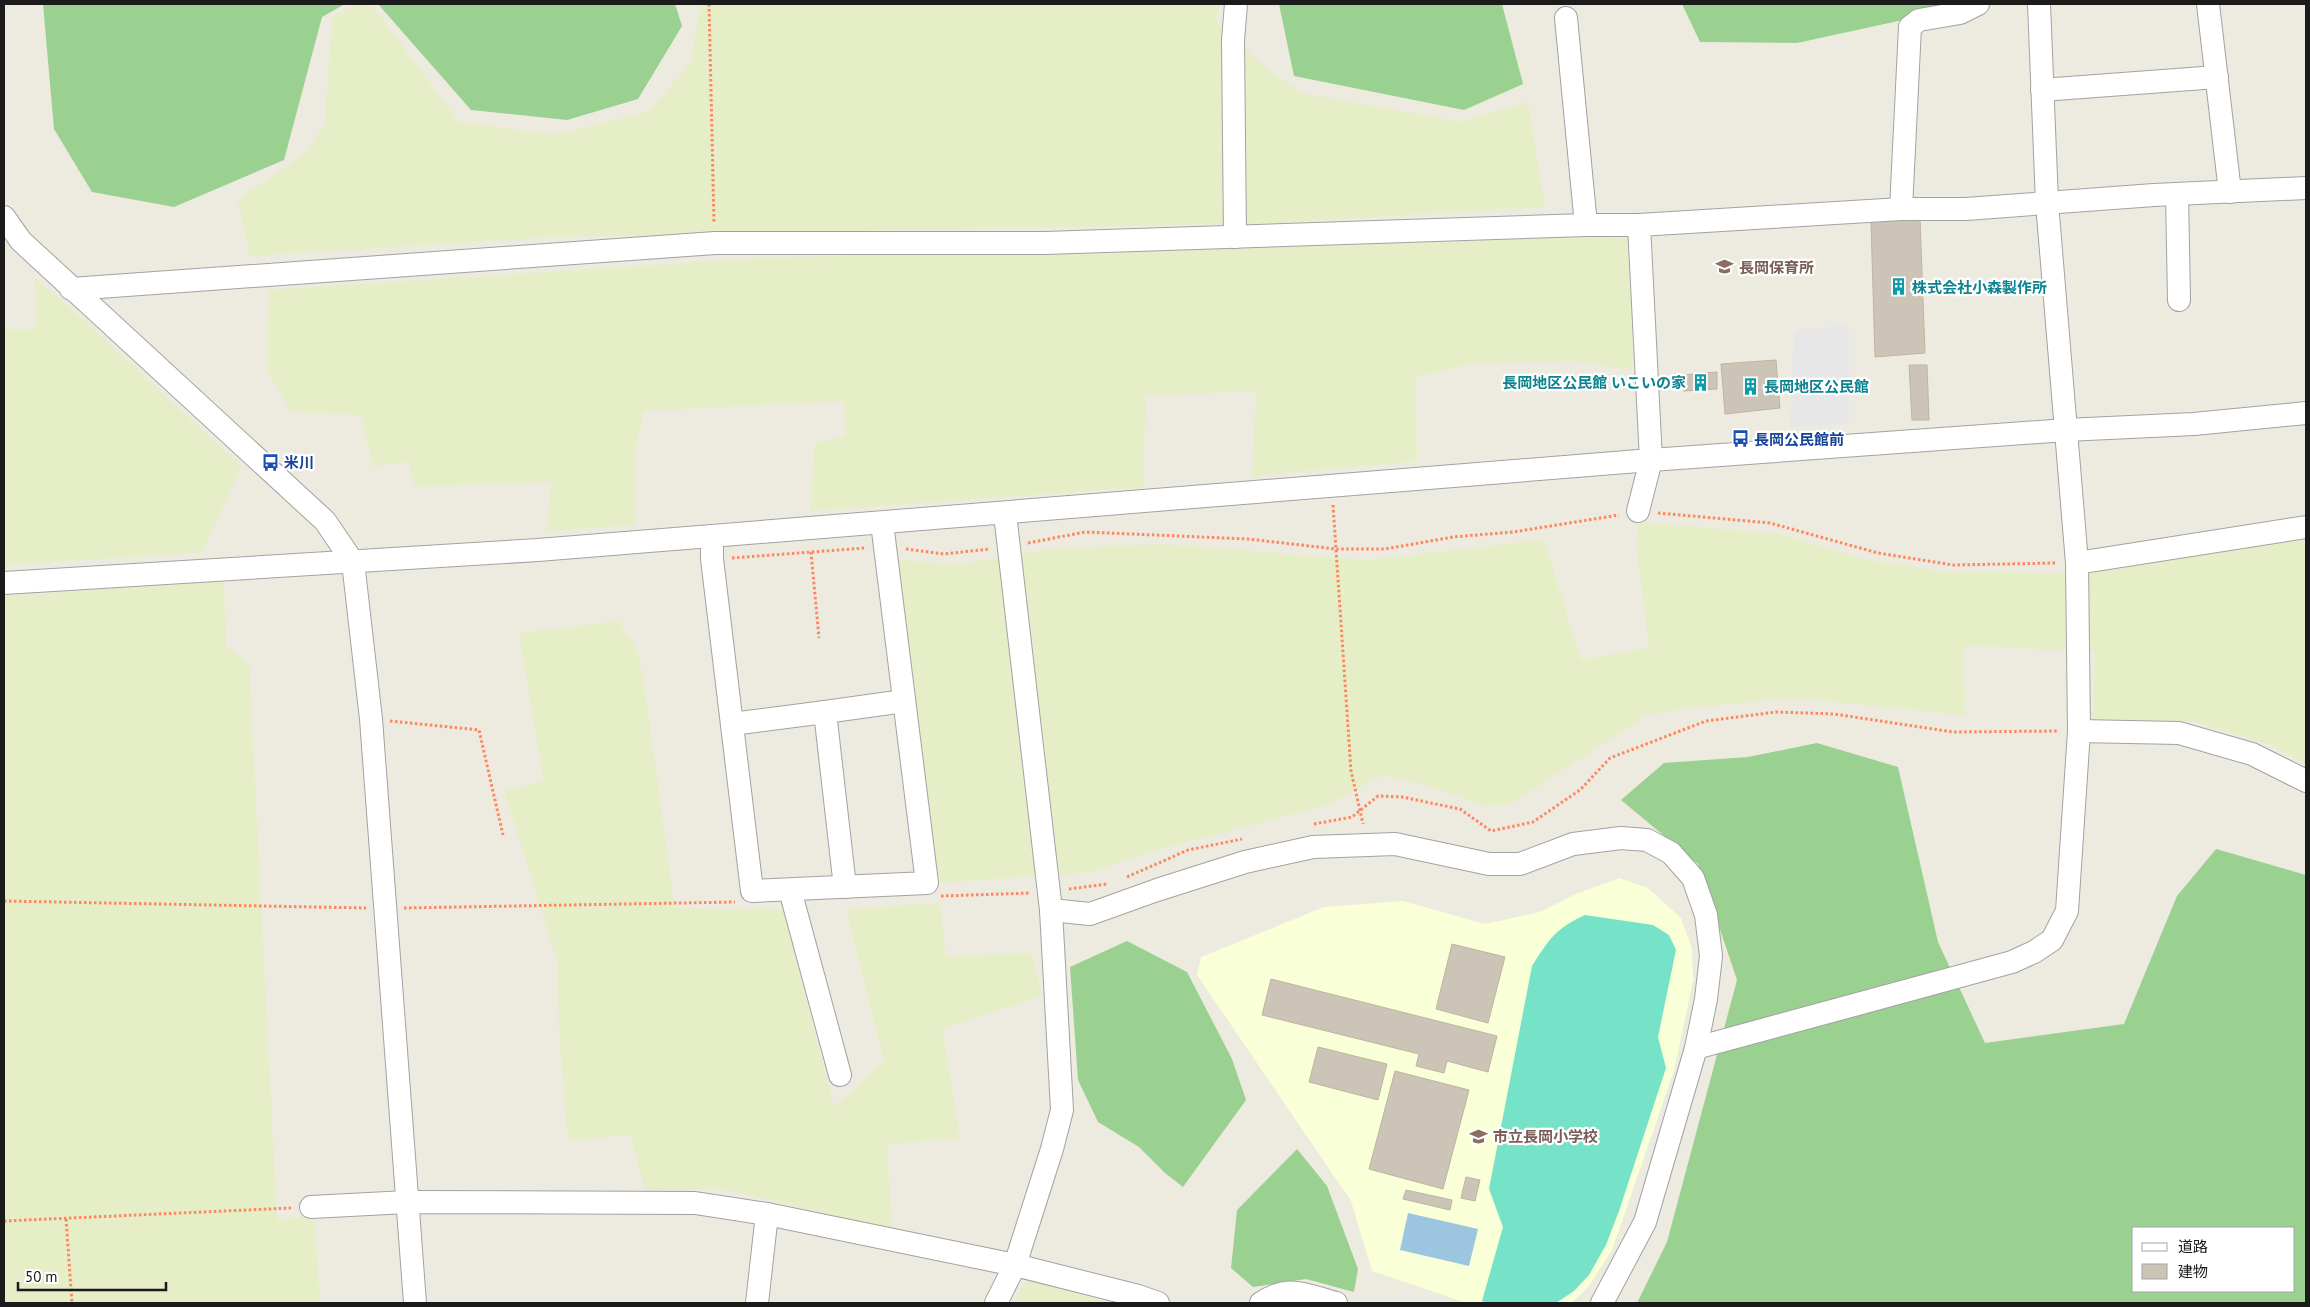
<svg xmlns="http://www.w3.org/2000/svg" width="2310" height="1307" font-family="'PT Sans','Noto Sans JP',sans-serif">
	<style>
		.education { fill: #f9ffd6 }
		.farmland { fill: #e6eec8 }
		.forest { fill: #9ad090; fill-rule: evenodd }
		.pitch { fill: #76e3c9 }
		.parking { fill: #e7e7e7 }
		.water { fill: #9cc6df }
		.building { fill: #cdc4b8; stroke: #c0b3a1 }
		.lines { fill: none; stroke-linecap: round; stroke-linejoin: round }
		.minor-casing { stroke: #a2a2a2; stroke-width: 24 }
		.path { stroke: #ff865e; stroke-width: 3; stroke-dasharray: 2.5 2.5; stroke-linecap: butt }
		.minor { stroke: #fff; stroke-width: 22 }
		.labels { text-anchor: middle; dominant-baseline: central; stroke-width: 4.5; stroke-linejoin: round; paint-order: stroke }
		.education-label { font-size: 15px; font-weight: bold; fill: #785e54; stroke: #fff; text-anchor: start }
		.culture-label { font-size: 15px; font-weight: bold; fill: #0d838f; stroke: #fff; text-anchor: start }
		.transit-label { font-size: 15px; font-weight: bold; fill: #164399; stroke: #fff; text-anchor: start }
	</style>
	<rect width="100%" height="100%" fill="#edebdf"/>
	<path class="education" d="M 1619,878 L 1648,888 L 1681,918 L 1692,949 L 1693,981 L 1674,1071 L 1612,1250 L 1589,1286 L 1571,1303 L 1467,1303 L 1372,1271 L 1351,1201 L 1197,975 L 1201,957 L 1324,907 L 1403,901 L 1485,924 L 1540,912 L 1576,894 Z"/>
	<g class="farmland">
		<path d="M 356,4 L 364,4 L 375,9 L 459,122 L 555,135 L 648,112 L 690,64 L 700,10 L 696,4 L 1219,4 L 1216,22 L 1264,66 L 1301,93 L 1461,122 L 1528,102 L 1545,207 L 1274,223 L 554,237 L 250,256 L 238,200 L 307,152 L 325,123 L 332,17 Z"/>
		<path d="M 1585,236 L 1630,238 L 1633,370 L 1571,361 L 1475,363 L 1415,378 L 1417,461 L 1252,476 L 1256,391 L 1146,396 L 1143,487 L 810,511 L 815,443 L 846,436 L 843,401 L 644,411 L 635,448 L 635,525 L 547,531 L 551,482 L 415,487 L 409,462 L 373,466 L 360,415 L 291,412 L 267,370 L 269,290 L 764,258 Z"/>
		<path d="M 35,278 L 95,330 L 241,467 L 202,553 L 4,565 L 4,330 L 36,330 Z"/>
		<path d="M 1639,522 L 1780,534 L 1867,560 L 1940,571 L 2061,573 L 2306,539 L 2306,763 L 2271,745 L 2194,722 L 2093,721 L 2095,652 L 1964,645 L 1965,715 L 1794,698 L 1688,708 L 1647,715 L 1511,804 L 1483,806 L 1427,785 L 1383,775 L 1325,806 L 1152,851 L 1091,872 L 939,883 L 897,560 L 959,564 L 1055,548 L 1164,544 L 1367,560 L 1544,540 L 1581,660 L 1649,648 L 1636,543 Z"/>
		<path d="M 224,581 L 226,647 L 249,663 L 277,1220 L 315,1216 L 320,1303 L 4,1303 L 4,596 Z"/>
		<path d="M 618,621 L 636,646 L 643,676 L 675,908 L 783,910 L 834,1107 L 884,1061 L 846,909 L 940,903 L 946,956 L 1032,953 L 1042,996 L 942,1029 L 960,1138 L 887,1144 L 892,1229 L 722,1189 L 645,1190 L 630,1135 L 568,1141 L 559,1032 L 558,964 L 504,790 L 544,781 L 519,633 Z"/>
		<path d="M 1027,1279 L 1110,1303 L 1014,1303 Z"/>
	</g>
	<g class="forest">
		<path d="M 43,4 L 345,4 L 322,17 L 284,160 L 174,207 L 92,192 L 54,129 Z"/>
		<path d="M 378,4 L 675,4 L 682,26 L 638,99 L 567,120 L 471,110 Z"/>
		<path d="M 1279,4 L 1502,4 L 1523,84 L 1464,110 L 1294,76 Z"/>
		<path d="M 1682,4 L 1946,4 L 1935,13 L 1797,43 L 1700,42 Z"/>
		<path d="M 1817,743 L 1898,767 L 1938,942 L 1985,1043 L 2124,1024 L 2177,896 L 2216,849 L 2306,875 L 2306,1303 L 1637,1303 L 1667,1242 L 1737,980 L 1698,864 L 1621,800 L 1664,763 L 1748,757 ZM 2134,1228 L 2294,1228 L 2294,1291 L 2134,1291 Z"/>
		<path d="M 1127,941 L 1187,972 L 1232,1059 L 1246,1100 L 1183,1187 L 1165,1173 L 1139,1147 L 1098,1122 L 1078,1080 L 1070,967 Z"/>
		<path d="M 1297,1149 L 1327,1186 L 1358,1269 L 1354,1292 L 1306,1279 L 1253,1287 L 1231,1268 L 1237,1210 Z"/>
	</g>
	<path class="pitch" d="M 1585,915 L 1653,925 L 1669,935 L 1676,950 L 1658,1037 L 1666,1068 L 1619,1211 L 1606,1245 L 1589,1275 L 1574,1291 L 1556,1303 L 1487,1303 L 1482,1301 L 1503,1227 L 1489,1189 L 1532,966 C 1550,938 1555,929 1585,915 Z"/>
	<path class="parking" d="M 1849,325 L 1849,424 L 1790,427 L 1794,330 Z"/>
	<path class="water" d="M 1408,1213 L 1478,1229 L 1469,1266 L 1400,1250 Z"/>
	<g class="building">
		<path d="M 1920,218 L 1925,353 L 1875,357 L 1871,221 Z"/>
		<path d="M 1776,360 L 1780,408 L 1725,414 L 1721,364 Z"/>
		<path d="M 1909,365 L 1927,365 L 1929,420 L 1912,420 Z"/>
		<path d="M 1717,372 L 1717,389 L 1684,391 L 1682,375 Z"/>
		<path d="M 1452,944 L 1505,957 L 1488,1023 L 1436,1009 Z"/>
		<path d="M 1271,979 L 1497,1036 L 1488,1072 L 1447,1061 L 1444,1073 L 1416,1066 L 1419,1054 L 1262,1015 Z"/>
		<path d="M 1318,1047 L 1387,1064 L 1378,1100 L 1309,1082 Z"/>
		<path d="M 1395,1071 L 1469,1090 L 1443,1189 L 1369,1169 Z"/>
		<path d="M 1466,1177 L 1480,1180 L 1475,1201 L 1461,1198 Z"/>
		<path d="M 1406,1190 L 1452,1200 L 1450,1210 L 1403,1199 Z"/>
	</g>
	<g class="lines">
		<defs>
			<g id="minor">
				<path d="M 2208,4 L 2230,192"/>
				<path d="M 1566,18 L 1586,225"/>
				<path d="M 2042,90 L 2217,77"/>
				<path d="M 2177,194 L 2179,300"/>
				<path d="M 1901,209 L 1910,27 L 1919,20 L 1960,13 L 1978,4"/>
				<path d="M 4,217 L 21,241 L 325,521 L 353,562 L 371,719 L 415,1303"/>
				<path d="M 1235,237 L 1233,40 L 1236,4"/>
				<path d="M 71,289 L 715,243 L 1045,243 L 1586,225 L 1639,225 L 1901,209 L 1966,209 L 2154,195 L 2306,188"/>
				<path d="M 1638,511 L 1651,460 L 1639,225"/>
				<path d="M 712,536 L 712,559 L 752,891 L 927,883 L 882,523"/>
				<path d="M 2077,563 L 2306,527"/>
				<path d="M 4,583 L 538,550 L 1651,460 L 2066,430 L 2194,424 L 2306,413"/>
				<path d="M 732,724 L 825,712"/>
				<path d="M 2079,731 L 2179,733 L 2252,754 L 2306,781"/>
				<path d="M 845,887 L 825,712 L 904,701"/>
				<path d="M 790,890 L 840,1075"/>
				<path d="M 1051,910 L 1090,914 L 1157,890 L 1245,862 L 1313,847 L 1395,844 L 1489,864 L 1520,864 L 1573,844 L 1621,838 L 1647,840 L 1671,853 L 1693,878 L 1706,915 L 1711,956 L 1706,999 L 1696,1048 L 1645,1222 L 1602,1303"/>
				<path d="M 1696,1048 L 2012,962 L 2034,952 L 2052,940 L 2067,911 L 2079,731 L 2077,563 L 2047,203 L 2039,4"/>
				<path d="M 311,1207 L 407,1202 L 695,1203 L 767,1214 L 1015,1265 L 1138,1296 L 1158,1303"/>
				<path d="M 757,1303 L 767,1214"/>
				<path d="M 996,1303 L 1015,1265 L 1052,1149 L 1062,1110 L 1051,910 L 1005,514"/>
				<path d="M 1261,1303 C 1289,1284 1306,1295 1336,1303"/>
			</g>
		</defs>
		<use href="#minor" class="minor-casing"/>
		<g class="path">
			<path d="M 709,4 L 714,223"/>
			<path d="M 1333,505 L 1351,771 L 1363,824"/>
			<path d="M 1658,513 L 1770,523 L 1878,553 L 1953,565 L 2056,563"/>
			<path d="M 1028,543 L 1085,532 L 1248,539 L 1336,549 L 1385,549 L 1453,537 L 1513,532 L 1619,515"/>
			<path d="M 906,549 L 944,554 L 989,549"/>
			<path d="M 811,552 L 819,638"/>
			<path d="M 732,558 L 865,548"/>
			<path d="M 390,721 L 479,730 L 503,835"/>
			<path d="M 1314,824 L 1352,817 L 1378,796 L 1402,797 L 1460,809 L 1491,831 L 1533,822 L 1580,790 L 1610,758 L 1706,721 L 1776,712 L 1834,714 L 1953,732 L 2058,731"/>
			<path d="M 1127,877 L 1188,850 L 1242,839"/>
			<path d="M 1069,889 L 1107,884"/>
			<path d="M 941,896 L 1030,893"/>
			<path d="M 4,901 L 366,908"/>
			<path d="M 404,908 L 735,902"/>
			<path d="M 66,1219 L 72,1303"/>
			<path d="M 4,1221 L 291,1208"/>
		</g>
		<use href="#minor" class="minor"/>
	</g>
	<defs>
		<symbol id="school-bare" viewBox="-9 -9 18 18"><path d="M0-5L7-2L0 1L-7-2ZM-4 1L0 2.5L4 1V4Q0 6-4 4Z" fill="#8d6e63" stroke="#fff" stroke-width="2.5" paint-order="stroke"/></symbol>
		<symbol id="building-bare" viewBox="-9 -9 18 18"><path d="M-4-6H4V6H1V3H-1V6H-4ZM-2.5-4.3h1.7v1.8h-1.7ZM.8-4.3h1.7v1.8H.8ZM-2.5-1h1.7V.8h-1.7ZM.8-1h1.7V.8H.8Z" fill="#0f9aa8" stroke="#fff" stroke-width="2.5" paint-order="stroke"/></symbol>
		<symbol id="bus-bare" viewBox="-9 -9 18 18"><path d="M-5-6H5V4H4V6H2V4H-2V6H-4V4H-5ZM-3.5-4V0h7V-4ZM-3.5 1.2v1.5H-2V1.2ZM2 1.2v1.5H3.5V1.2Z" fill="#1a4fb4" stroke="#fff" stroke-width="2.5" paint-order="stroke"/></symbol>
	</defs>
	<g fill-rule="evenodd">
		<use href="#school-bare" x="1712" y="254" width="25" height="25"/>
		<use href="#building-bare" x="1886" y="274" width="25" height="25"/>
		<use href="#building-bare" x="1688" y="370" width="25" height="25"/>
		<use href="#building-bare" x="1738" y="374" width="25" height="25"/>
		<use href="#bus-bare" x="1728" y="426" width="25" height="25"/>
		<use href="#bus-bare" x="258" y="450" width="25" height="25"/>
		<use href="#school-bare" x="1466" y="1124" width="25" height="25"/>
	</g>
	<g class="labels">
		<g class="education-label">
			<text x="1739" y="267">長岡保育所</text>
			<text x="1493" y="1136">市立長岡小学校</text>
		</g>
		<g class="culture-label">
			<text x="1912" y="287">株式会社小森製作所</text>
			<text x="1686" y="382" text-anchor="end">長岡地区公民館 いこいの家</text>
			<text x="1764" y="386">長岡地区公民館</text>
		</g>
		<g class="transit-label">
			<text x="1754" y="439">長岡公民館前</text>
			<text x="284" y="462">米川</text>
		</g>
	</g>
	<rect width="2310" height="1307" fill="none" stroke="#1b1b1b" stroke-width="10"/>
	<rect x="2132" y="1227" width="162" height="65" fill="#ffffff" stroke="#a4a4a4"/>
	<rect x="2142" y="1243" width="25" height="8" fill="#ffffff" stroke="#a4a4a4"/>
	<text x="2178" y="1252" font-size="15" fill="#1b1b1b">道路</text>
	<rect x="2142" y="1264" width="25" height="15" fill="#cdc4b8" stroke="#a4a4a4"/>
	<text x="2178" y="1277" font-size="15" fill="#1b1b1b">建物</text>
	<path d="M18 1282v8h148v-8" fill="none" stroke="#1b1b1b" stroke-width="2.5"/>
	<text x="25" y="1282" font-size="15" fill="#1b1b1b" stroke="#ffffff" stroke-width="4" paint-order="stroke">50 m</text>
</svg>
